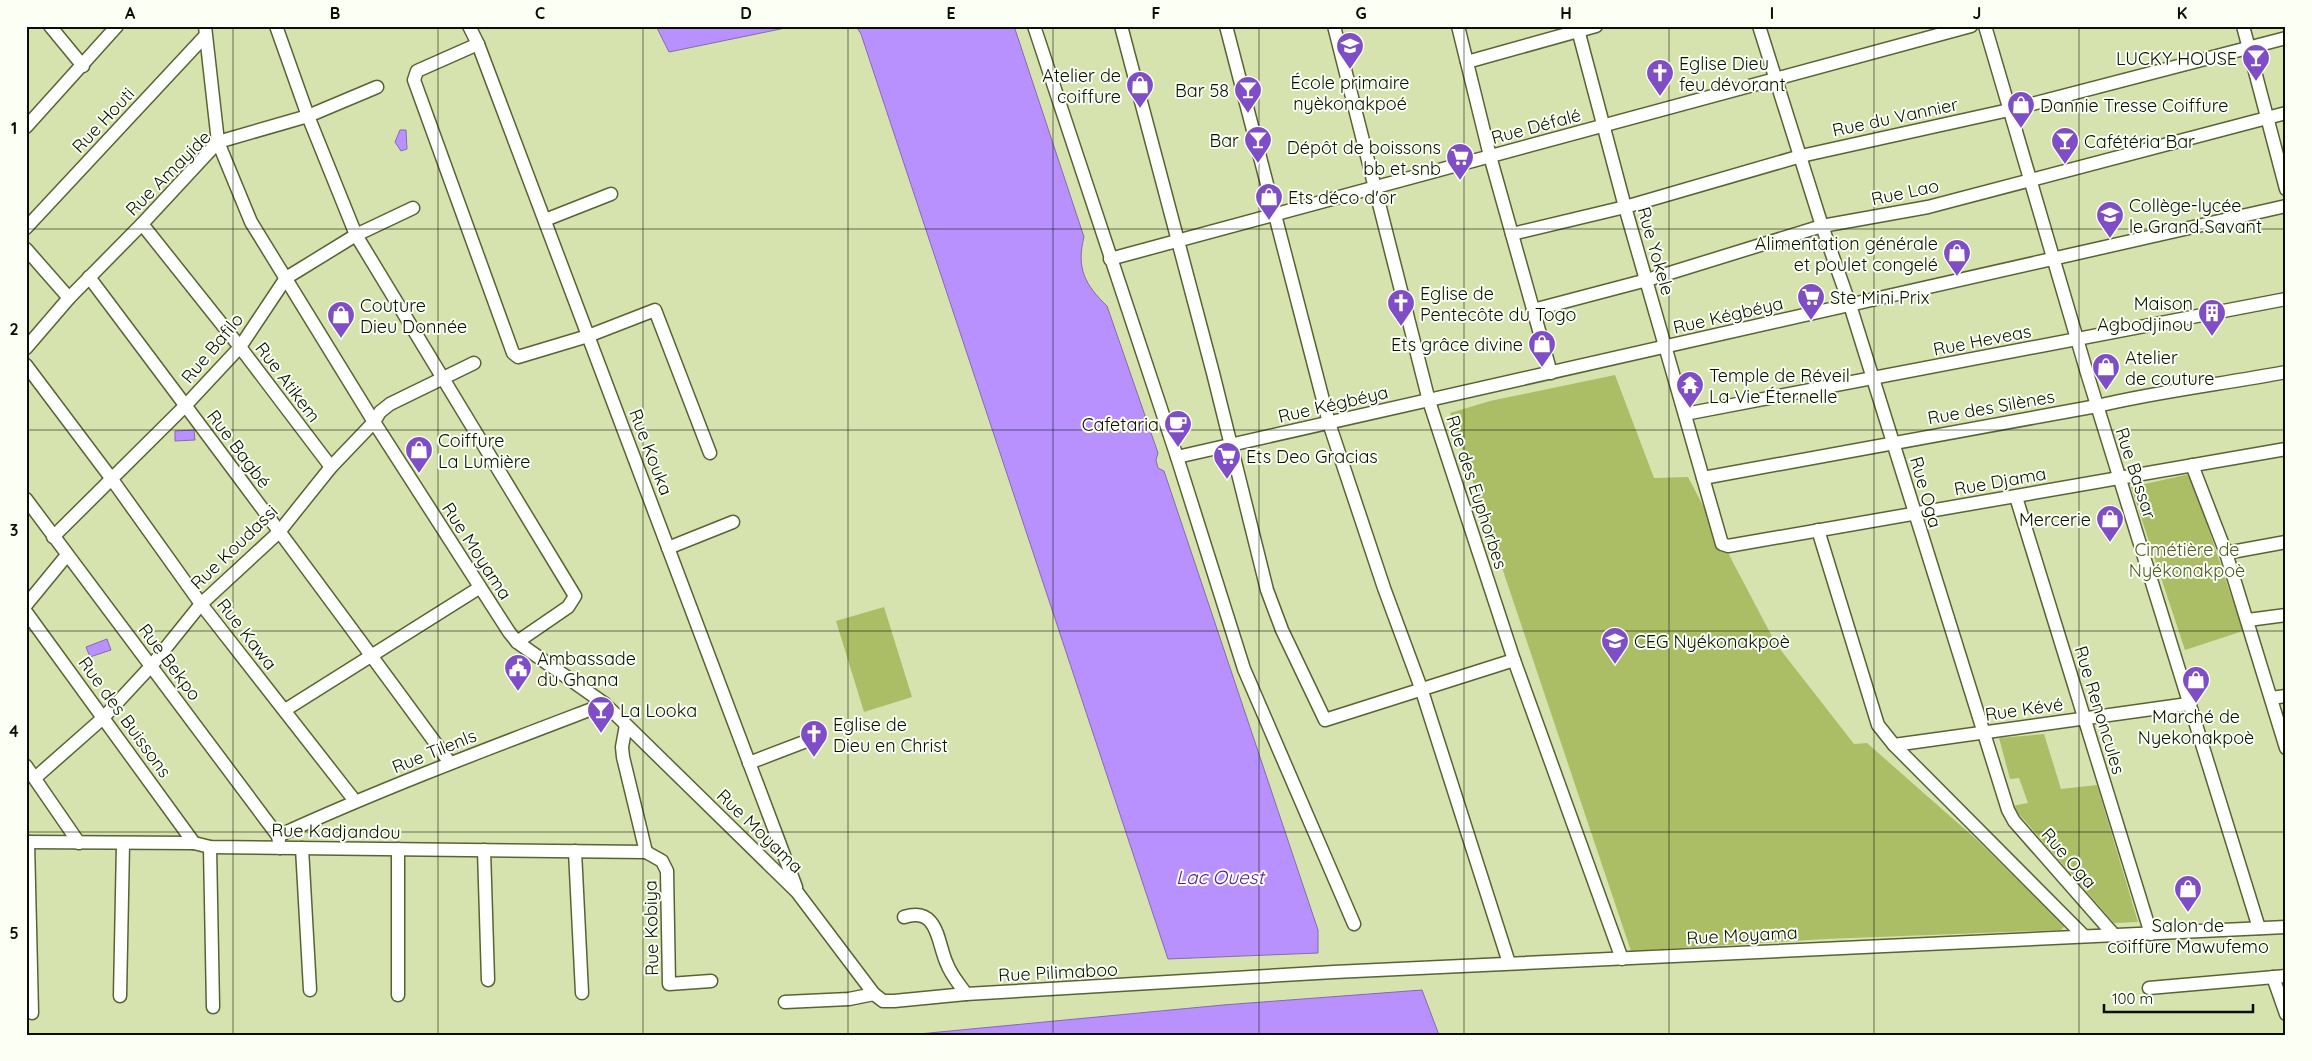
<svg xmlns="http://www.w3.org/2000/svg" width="2312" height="1061" font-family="Quicksand,sans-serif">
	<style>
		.green { fill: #abbe66 }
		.water { fill: #b991fe; stroke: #846ab2 }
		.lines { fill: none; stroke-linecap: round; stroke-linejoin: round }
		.minor-casing { stroke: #586333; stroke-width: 15 }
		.minor { stroke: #fff; stroke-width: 12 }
		.grid { fill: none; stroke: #0a0e00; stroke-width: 1; stroke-opacity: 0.55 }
		.labels { text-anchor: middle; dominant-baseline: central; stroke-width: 4; stroke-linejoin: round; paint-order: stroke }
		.poi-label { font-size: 18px; fill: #0a0e00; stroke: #fcfff4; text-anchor: start }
		.street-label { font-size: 18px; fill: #0a0e00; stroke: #fcfff4 }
		.park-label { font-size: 18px; fill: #4f5927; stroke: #fcfff4 }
		.water-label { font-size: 19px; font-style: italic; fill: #581a99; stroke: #fcfff4 }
		.neatline { fill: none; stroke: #0a0e00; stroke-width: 2 }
		.grid-label { font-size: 16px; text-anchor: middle; font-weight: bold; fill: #0a0e00 }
	</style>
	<rect width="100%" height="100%" fill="#d6e3ae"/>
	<g class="green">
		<path d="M 1615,375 L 1654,478 L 1688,477 L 1776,644 L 1854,744 L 1867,743 L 1977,840 L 2065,926 L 2061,930 L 1825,939 L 1631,951 L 1450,413 L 1490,401 Z"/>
		<path d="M 2190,474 L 2243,631 L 2185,650 L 2131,487 Z"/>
		<path d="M 884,607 L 912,697 L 864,712 L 836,621 Z"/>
		<path d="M 2044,734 L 2061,789 L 2097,785 L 2138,922 L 2114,923 L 2012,806 L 2028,803 L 2019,778 L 2010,779 L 1999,738 Z"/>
	</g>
	<g class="water">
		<path d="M 656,26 L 795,26 L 669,52 Z"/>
		<path d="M 856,26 L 1014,26 L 1084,237 C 1076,268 1085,285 1107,306 L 1158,453 L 1156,460 L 1158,468 L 1164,471 L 1318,930 L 1318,953 L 1168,959 L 861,34 Z"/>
		<path d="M 400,130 L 406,130 L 407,149 L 401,151 L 395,142 Z"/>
		<path d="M 194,430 L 195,440 L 175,441 L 175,431 Z"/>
		<path d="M 107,639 L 111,650 L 90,657 L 86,647 Z"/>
		<path d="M 1422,990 L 1439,1035 L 908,1035 L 1223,1005 Z"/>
	</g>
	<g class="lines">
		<defs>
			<g id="minor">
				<path d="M 50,26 L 83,66"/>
				<path d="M 205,26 L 218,142 L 251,222 L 374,422 L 509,632 L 517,642 L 605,704 L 797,892 L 874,994"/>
				<path d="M 276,26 L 308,116 L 356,235 L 575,596 L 568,607 L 517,642"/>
				<path d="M 469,26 L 478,44 L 796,887"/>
				<path d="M 1034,26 L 1177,457 L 1244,669 L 1354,924"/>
				<path d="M 1121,26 L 1213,373 L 1267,590 L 1282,630 L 1325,720 L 1514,660"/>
				<path d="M 1226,26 L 1329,423 L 1384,588 L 1421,688 L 1509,963"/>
				<path d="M 1334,26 L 1429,401 L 1514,660 L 1622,959"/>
				<path d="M 1458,26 L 1490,156 L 1551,373"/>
				<path d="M 1577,26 L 1625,207 L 1722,544 L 1728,546 L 2286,449"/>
				<path d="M 1759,26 L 1822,226 L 1850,305 L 2008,810 L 2014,821 L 2115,936"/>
				<path d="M 1985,26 L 2087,373 L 2259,928"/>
				<path d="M 2243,26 L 2286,189"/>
				<path d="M 478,44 L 417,71 L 414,80 L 513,353 L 518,357 L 588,336 L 655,310 L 710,453"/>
				<path d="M 1467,62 L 1596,26"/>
				<path d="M 26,127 L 117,26"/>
				<path d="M 545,220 L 611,194"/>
				<path d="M 142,224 L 240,347 L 331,467"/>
				<path d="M 26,228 L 205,36"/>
				<path d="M 1512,234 L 1625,207 L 1801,156 L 2009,110 L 2286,38"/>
				<path d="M 26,249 L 69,298"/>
				<path d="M 1110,259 L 1971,26"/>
				<path d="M 89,277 C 210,438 331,600 450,763"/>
				<path d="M 1533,310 L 1647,280 L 1822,226 L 1928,207 L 2286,113"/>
				<path d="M 26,348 L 69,298 L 142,224 L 218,142 L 308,116 L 377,87"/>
				<path d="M 26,365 L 111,478 L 201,604 L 355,801"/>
				<path d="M 1685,414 L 2286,299"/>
				<path d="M 1177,457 L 2286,206"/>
				<path d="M 2192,465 L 2226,553 L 2286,748"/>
				<path d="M 1703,478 L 2097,406 C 2159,391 2223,384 2286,372"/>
				<path d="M 2016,497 L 2151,934"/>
				<path d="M 26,499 L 278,836 L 280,848"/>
				<path d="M 1818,530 L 1878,725 L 1894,745 L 2084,936"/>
				<path d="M 53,537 L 185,406 L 240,347 L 286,278 L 356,235 L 413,208"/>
				<path d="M 668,548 L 733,522"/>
				<path d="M 2226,553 L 2286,542"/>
				<path d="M 26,605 L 67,555"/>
				<path d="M 26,612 L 194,843"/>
				<path d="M 2248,620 L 2286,615"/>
				<path d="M 2271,698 L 2286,696"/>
				<path d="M 285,710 L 479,588"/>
				<path d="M 626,725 L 622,747 L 623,757 L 646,852"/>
				<path d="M 1894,745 L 2188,704"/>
				<path d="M 749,763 L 817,737"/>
				<path d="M 26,766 L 79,843"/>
				<path d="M 35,778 L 103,718 L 152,665 L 201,604 L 279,532 L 331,467 L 374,422 L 380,412 L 390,404 L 474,363"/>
				<path d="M 278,836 C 385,787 495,746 605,704"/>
				<path d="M 26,842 L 194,843 L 210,847 L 646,852 L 662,861 L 667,871 L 669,984 L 711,981"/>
				<path d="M 28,842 L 32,1013"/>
				<path d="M 210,847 L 213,1007"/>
				<path d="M 302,848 L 310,990"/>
				<path d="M 398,849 L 398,995"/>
				<path d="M 484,850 L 488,980"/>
				<path d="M 575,851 L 582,993"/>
				<path d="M 904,917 C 939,906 937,943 947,964 C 951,975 960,985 966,994"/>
				<path d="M 2273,977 L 2286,1014"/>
				<path d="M 2149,988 L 2286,976"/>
				<path d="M 120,996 L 123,844"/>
				<path d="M 785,1002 L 849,999 L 874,994 L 883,1001 L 894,1001 L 966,994 L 1334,972 L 2286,927"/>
			</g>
		</defs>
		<use href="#minor" class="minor-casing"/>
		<use href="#minor" class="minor"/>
	</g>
	<path class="grid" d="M 233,26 L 233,1035M 438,26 L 438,1035M 643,26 L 643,1035M 848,26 L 848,1035M 1053,26 L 1053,1035M 1259,26 L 1259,1035M 1464,26 L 1464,1035M 1669,26 L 1669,1035M 1874,26 L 1874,1035M 2079,26 L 2079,1035M 26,229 L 2286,229M 26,430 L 2286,430M 26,631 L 2286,631M 26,832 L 2286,832"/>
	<defs>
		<symbol id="school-pin" viewBox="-11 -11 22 30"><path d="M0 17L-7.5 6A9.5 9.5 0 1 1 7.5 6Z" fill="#7f4dc5" stroke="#fcfff4"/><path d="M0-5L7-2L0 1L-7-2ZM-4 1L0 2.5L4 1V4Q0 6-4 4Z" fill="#fff"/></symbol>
		<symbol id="bar-pin" viewBox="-11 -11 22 30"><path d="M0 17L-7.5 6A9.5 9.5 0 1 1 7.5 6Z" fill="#7f4dc5" stroke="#fcfff4"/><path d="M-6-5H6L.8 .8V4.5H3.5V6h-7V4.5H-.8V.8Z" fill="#fff"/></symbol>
		<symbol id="church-pin" viewBox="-11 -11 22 30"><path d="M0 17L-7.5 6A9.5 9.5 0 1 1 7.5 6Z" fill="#7f4dc5" stroke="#fcfff4"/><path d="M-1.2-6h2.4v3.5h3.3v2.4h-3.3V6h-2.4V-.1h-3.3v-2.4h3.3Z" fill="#fff"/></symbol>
		<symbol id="shop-pin" viewBox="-11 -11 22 30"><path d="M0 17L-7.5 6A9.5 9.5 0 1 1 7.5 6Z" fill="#7f4dc5" stroke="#fcfff4"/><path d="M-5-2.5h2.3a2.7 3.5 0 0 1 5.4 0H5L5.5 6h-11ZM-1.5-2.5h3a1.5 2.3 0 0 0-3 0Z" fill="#fff"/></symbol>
		<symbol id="supermarket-pin" viewBox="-11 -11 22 30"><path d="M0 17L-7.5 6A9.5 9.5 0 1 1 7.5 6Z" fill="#7f4dc5" stroke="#fcfff4"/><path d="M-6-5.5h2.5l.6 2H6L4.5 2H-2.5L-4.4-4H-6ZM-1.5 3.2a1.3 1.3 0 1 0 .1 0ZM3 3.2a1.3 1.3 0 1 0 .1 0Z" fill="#fff"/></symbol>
		<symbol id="building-pin" viewBox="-11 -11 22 30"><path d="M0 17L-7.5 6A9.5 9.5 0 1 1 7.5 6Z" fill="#7f4dc5" stroke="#fcfff4"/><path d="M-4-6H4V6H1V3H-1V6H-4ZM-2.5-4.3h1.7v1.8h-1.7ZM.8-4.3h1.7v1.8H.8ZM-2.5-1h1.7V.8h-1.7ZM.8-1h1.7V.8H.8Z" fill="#fff"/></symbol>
		<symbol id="temple-pin" viewBox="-11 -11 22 30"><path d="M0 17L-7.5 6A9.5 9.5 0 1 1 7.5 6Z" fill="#7f4dc5" stroke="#fcfff4"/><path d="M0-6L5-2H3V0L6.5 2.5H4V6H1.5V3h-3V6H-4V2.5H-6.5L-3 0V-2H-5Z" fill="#fff"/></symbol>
		<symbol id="cafe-pin" viewBox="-11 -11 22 30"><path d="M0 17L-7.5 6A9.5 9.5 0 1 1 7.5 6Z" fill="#7f4dc5" stroke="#fcfff4"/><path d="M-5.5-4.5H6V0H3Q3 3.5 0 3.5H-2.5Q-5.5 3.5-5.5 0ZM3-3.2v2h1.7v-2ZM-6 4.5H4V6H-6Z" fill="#fff"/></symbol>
		<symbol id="civic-pin" viewBox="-11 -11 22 30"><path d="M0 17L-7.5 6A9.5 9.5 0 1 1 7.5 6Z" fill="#7f4dc5" stroke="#fcfff4"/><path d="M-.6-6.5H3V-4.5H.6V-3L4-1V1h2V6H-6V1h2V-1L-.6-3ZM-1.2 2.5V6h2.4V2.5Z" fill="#fff"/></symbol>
	</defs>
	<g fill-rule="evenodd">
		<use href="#school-pin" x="1334" y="30" width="32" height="43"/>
		<use href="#bar-pin" x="2240" y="42" width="32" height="43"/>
		<use href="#church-pin" x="1644" y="57" width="32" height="43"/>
		<use href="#shop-pin" x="1124" y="69" width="32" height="43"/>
		<use href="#bar-pin" x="1232" y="74" width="32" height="43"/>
		<use href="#shop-pin" x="2005" y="89" width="32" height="43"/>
		<use href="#bar-pin" x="1242" y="124" width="32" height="43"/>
		<use href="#bar-pin" x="2049" y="125" width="32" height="43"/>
		<use href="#supermarket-pin" x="1444" y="141" width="32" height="43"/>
		<use href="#shop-pin" x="1253" y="181" width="32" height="43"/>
		<use href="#school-pin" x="2094" y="199" width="32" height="43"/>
		<use href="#shop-pin" x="1941" y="237" width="32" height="43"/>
		<use href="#supermarket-pin" x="1795" y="281" width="32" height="43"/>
		<use href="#church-pin" x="1385" y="287" width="32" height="43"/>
		<use href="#building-pin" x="2196" y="297" width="32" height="43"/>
		<use href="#shop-pin" x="325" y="299" width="32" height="43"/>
		<use href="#shop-pin" x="1526" y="328" width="32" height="43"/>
		<use href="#shop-pin" x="2090" y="351" width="32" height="43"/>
		<use href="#temple-pin" x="1674" y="369" width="32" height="43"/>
		<use href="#cafe-pin" x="1162" y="408" width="32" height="43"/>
		<use href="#shop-pin" x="403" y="434" width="32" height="43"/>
		<use href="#supermarket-pin" x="1211" y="440" width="32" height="43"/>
		<use href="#shop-pin" x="2094" y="503" width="32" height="43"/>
		<use href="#school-pin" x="1599" y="625" width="32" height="43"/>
		<use href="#civic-pin" x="502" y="652" width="32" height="43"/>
		<use href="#shop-pin" x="2180" y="664" width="32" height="43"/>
		<use href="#bar-pin" x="585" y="694" width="32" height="43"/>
		<use href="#church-pin" x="798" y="718" width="32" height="43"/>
		<use href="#shop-pin" x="2172" y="873" width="32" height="43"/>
	</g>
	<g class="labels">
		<g class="poi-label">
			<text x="2237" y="58" text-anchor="end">LUCKY HOUSE</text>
			<text x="1679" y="63">Eglise Dieu<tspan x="1679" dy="21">feu dévorant</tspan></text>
			<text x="1121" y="75" text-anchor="end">Atelier de<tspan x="1121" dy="21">coiffure</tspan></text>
			<text x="1350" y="82" text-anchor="middle">École primaire<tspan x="1350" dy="21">nyèkonakpoé</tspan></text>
			<text x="1229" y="90" text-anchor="end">Bar 58</text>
			<text x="2040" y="105">Dannie Tresse Coiffure</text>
			<text x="1239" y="140" text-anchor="end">Bar</text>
			<text x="2084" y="141">Cafétéria Bar</text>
			<text x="1441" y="147" text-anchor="end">Dépôt de boissons<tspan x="1441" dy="21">bb et snb</tspan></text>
			<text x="1288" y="197">Ets déco d'or</text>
			<text x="2129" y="205">Collège-lycée<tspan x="2129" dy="21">le Grand Savant</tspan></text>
			<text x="1938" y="243" text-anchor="end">Alimentation générale<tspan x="1938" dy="21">et poulet congelé</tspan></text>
			<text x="1420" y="293">Eglise de<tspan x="1420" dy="21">Pentecôte du Togo</tspan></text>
			<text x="1830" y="297">Ste Mini Prix</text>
			<text x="2193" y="303" text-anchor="end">Maison<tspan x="2193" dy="21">Agbodjinou</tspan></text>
			<text x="360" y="305">Couture<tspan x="360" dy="21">Dieu Donnée</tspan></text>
			<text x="1523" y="344" text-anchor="end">Ets grâce divine</text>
			<text x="2125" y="357">Atelier<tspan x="2125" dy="21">de couture</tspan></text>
			<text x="1709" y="375">Temple de Réveil<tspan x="1709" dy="21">La Vie Éternelle</tspan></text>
			<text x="1159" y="424" text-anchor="end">Cafetaria</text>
			<text x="438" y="440">Coiffure<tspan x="438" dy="21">La Lumière</tspan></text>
			<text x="1246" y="456">Ets Deo Gracias</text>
			<text x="2091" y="519" text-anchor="end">Mercerie</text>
			<text x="1634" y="641">CEG Nyékonakpoè</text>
			<text x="537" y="658">Ambassade<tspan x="537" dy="21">du Ghana</tspan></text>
			<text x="620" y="710">La Looka</text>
			<text x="2196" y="716" text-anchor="middle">Marché de<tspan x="2196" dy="21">Nyekonakpoè</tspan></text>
			<text x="833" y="724">Eglise de<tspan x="833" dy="21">Dieu en Christ</tspan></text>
			<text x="2188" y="925" text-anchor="middle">Salon de<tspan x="2188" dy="21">coiffure Mawufemo</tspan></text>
		</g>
		<g class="street-label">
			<text transform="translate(1895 117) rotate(-12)">Rue du Vannier</text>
			<text transform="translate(103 120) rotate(-47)">Rue Houti</text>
			<text transform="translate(1536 126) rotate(-15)">Rue Défalé</text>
			<text transform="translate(168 173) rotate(-45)">Rue Amayide</text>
			<text transform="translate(1905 192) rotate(-12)">Rue Lao</text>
			<text transform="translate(1656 251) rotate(74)">Rue Yokele</text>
			<text transform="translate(1728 315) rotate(-13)">Rue Kégbéya</text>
			<text transform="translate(1982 340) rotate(-11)">Rue Heveas</text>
			<text transform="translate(212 348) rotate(-50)">Rue Bafilo</text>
			<text transform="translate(288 382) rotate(53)">Rue Atikem</text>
			<text transform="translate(1333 404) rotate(-13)">Rue Kégbéya</text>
			<text transform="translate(1991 407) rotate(-10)">Rue des Silènes</text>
			<text transform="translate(239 449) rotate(53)">Rue Bagbé</text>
			<text transform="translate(651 452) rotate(69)">Rue Kouka</text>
			<text transform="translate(2136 473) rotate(72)">Rue Bassar</text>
			<text transform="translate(2000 481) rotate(-10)">Rue Djama</text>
			<text transform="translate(1477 492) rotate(72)">Rue des Euphorbes</text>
			<text transform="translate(1926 492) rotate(74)">Rue Oga</text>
			<text transform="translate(234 547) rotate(-44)">Rue Koudassi</text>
			<text transform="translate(477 551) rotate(57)">Rue Moyama</text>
			<text transform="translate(247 634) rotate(52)">Rue Kawa</text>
			<text transform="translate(170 662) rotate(53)">Rue Bekpo</text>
			<text transform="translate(2024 709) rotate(-8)">Rue Kévé</text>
			<text transform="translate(2100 710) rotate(73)">Rue Renoncules</text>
			<text transform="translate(125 717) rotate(54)">Rue des Buissons</text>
			<text transform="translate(434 751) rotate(-22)">Rue Tilenls</text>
			<text transform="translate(336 831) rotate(1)">Rue Kadjandou</text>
			<text transform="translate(760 831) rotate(44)">Rue Moyama</text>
			<text transform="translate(2069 858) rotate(49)">Rue Oga</text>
			<text transform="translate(651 928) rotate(-91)">Rue Kobiya</text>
			<text transform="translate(1742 935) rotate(-3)">Rue Moyama</text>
			<text transform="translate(1058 972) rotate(-3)">Rue Pilimaboo</text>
		</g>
		<g class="park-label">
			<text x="2187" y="549">Cimétière de<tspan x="2187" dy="21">Nyékonakpoè</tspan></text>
		</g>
		<g class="water-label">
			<text x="1220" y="877">Lac Ouest</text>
		</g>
	</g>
	<rect width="2312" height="1061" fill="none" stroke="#fcfff4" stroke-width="55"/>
	<path d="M2104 1004v8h149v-8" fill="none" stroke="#0a0e00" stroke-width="2.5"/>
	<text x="2112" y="1004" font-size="15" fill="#0a0e00" stroke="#fcfff4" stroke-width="4" paint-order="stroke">100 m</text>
	<rect x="28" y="28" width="2256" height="1006" class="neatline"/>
	<g class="grid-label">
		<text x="130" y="19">A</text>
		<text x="335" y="19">B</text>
		<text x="540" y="19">C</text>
		<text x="746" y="19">D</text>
		<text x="951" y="19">E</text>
		<text x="1156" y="19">F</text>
		<text x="1361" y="19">G</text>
		<text x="1566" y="19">H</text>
		<text x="1772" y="19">I</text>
		<text x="1977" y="19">J</text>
		<text x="2182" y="19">K</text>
		<text x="14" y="134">1</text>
		<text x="14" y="335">2</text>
		<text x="14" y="536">3</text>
		<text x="14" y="737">4</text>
		<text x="14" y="939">5</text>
	</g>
</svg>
